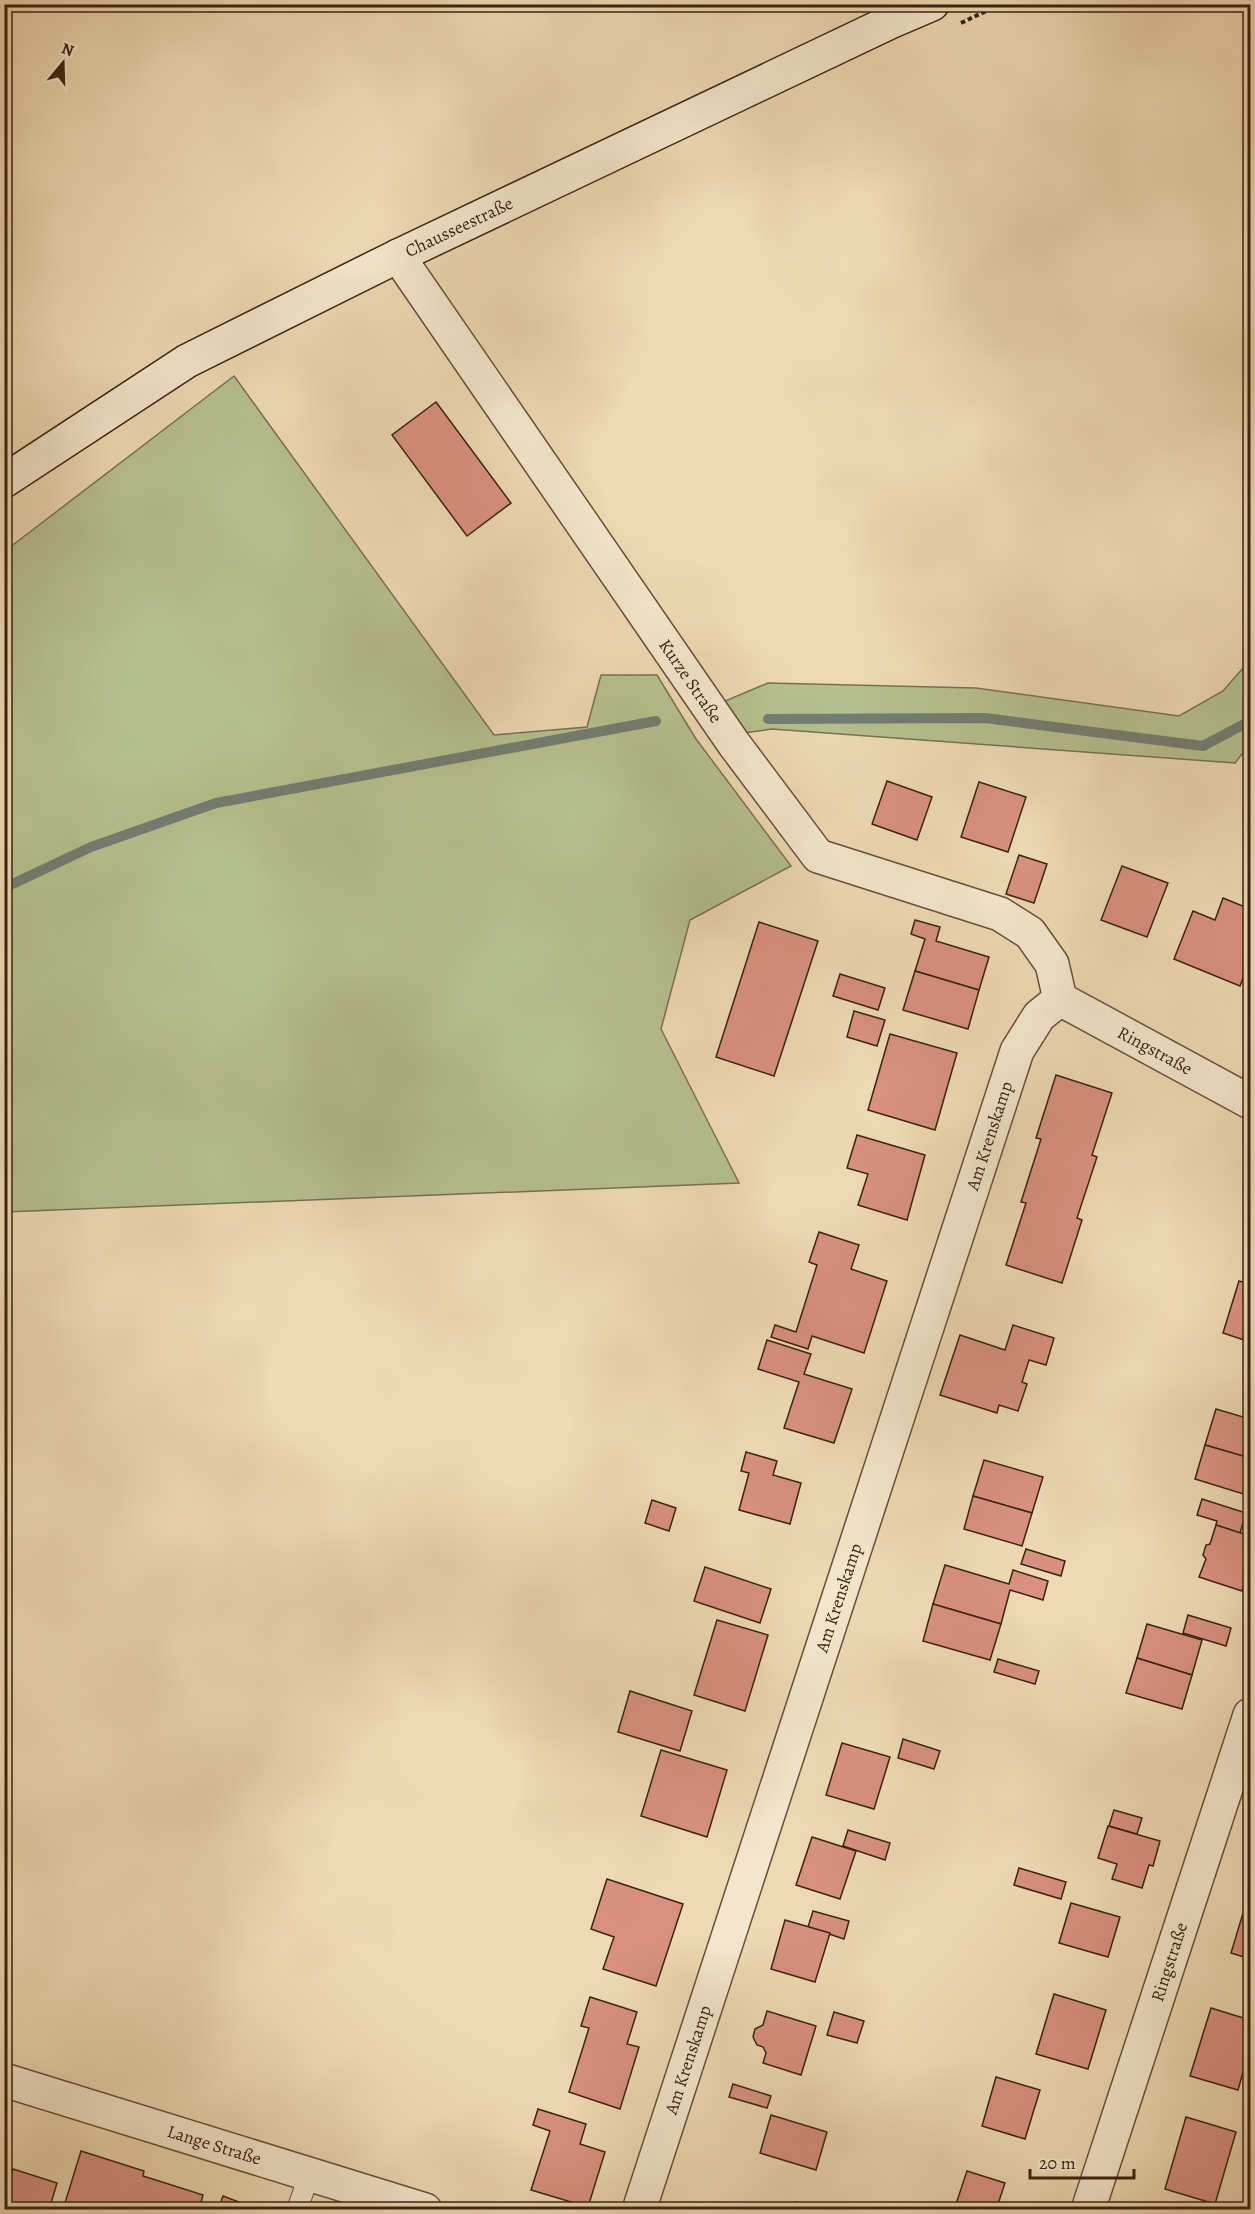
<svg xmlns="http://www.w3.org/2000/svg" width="1255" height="2214" font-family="Alegreya,serif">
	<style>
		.green { fill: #b5c08e; stroke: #78724f; stroke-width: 1.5 }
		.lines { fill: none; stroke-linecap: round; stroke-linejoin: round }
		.stream { stroke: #747d72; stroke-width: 10 }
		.building { fill: #d89180; stroke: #3a2310; stroke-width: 1.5 }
		.service-casing { stroke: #675038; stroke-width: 22 }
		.minor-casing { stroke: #675038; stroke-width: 36 }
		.secondary-casing { stroke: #3a2310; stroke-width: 36 }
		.path { stroke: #3a2310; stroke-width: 4; stroke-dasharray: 4.5 3; stroke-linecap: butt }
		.service { stroke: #f4e6cd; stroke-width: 20 }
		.minor { stroke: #f4e6cd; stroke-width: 33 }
		.secondary { stroke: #f4e6cd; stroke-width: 33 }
		.labels { text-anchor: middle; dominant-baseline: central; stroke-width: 5; stroke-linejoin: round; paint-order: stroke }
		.street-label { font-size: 18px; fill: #3a2310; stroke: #f4e6cd }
	</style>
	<rect width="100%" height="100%" fill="#eed9b2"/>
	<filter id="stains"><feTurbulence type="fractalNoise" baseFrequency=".00333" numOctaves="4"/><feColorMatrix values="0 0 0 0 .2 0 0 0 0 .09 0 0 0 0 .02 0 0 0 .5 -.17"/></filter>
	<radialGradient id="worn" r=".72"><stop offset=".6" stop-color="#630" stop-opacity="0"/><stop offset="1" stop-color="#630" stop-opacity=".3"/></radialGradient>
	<g class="green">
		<path d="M 234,376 L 494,735 L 587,727 L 601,675 L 657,675 L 696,739 L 791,866 L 690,920 L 661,1029 L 739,1183 L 5,1212 L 5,551 Z"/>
		<path d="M 1250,660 L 1250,744 L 1235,763 L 772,729 L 744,733 L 725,701 L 768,683 L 976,688 L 1179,716 L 1223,691 Z"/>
	</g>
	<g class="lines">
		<g class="stream">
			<path d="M 768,719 L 985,718 L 1203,746 L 1250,721"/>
			<path d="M 4,888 L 91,847 L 216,803 L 656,721"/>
		</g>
	</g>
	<g class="building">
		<path d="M 436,402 L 511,503 L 467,536 L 392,435 Z"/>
		<path d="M 887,781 L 932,797 L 917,840 L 872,824 Z"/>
		<path d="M 979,782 L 1026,797 L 1008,852 L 961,837 Z"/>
		<path d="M 1019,855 L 1047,864 L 1034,903 L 1006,894 Z"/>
		<path d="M 1122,866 L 1168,883 L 1147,937 L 1101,920 Z"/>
		<path d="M 1223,898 L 1250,909 L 1250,960 L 1240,986 L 1174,959 L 1193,911 L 1215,920 Z"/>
		<path d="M 915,920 L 940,927 L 936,941 L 989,957 L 979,990 L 915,971 L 925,939 L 911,934 Z"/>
		<path d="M 759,922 L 818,941 L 774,1076 L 716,1057 Z"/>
		<path d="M 915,971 L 979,990 L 968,1029 L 903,1010 Z"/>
		<path d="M 840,974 L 885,988 L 878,1010 L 833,996 Z"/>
		<path d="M 854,1011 L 885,1020 L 877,1046 L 847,1037 Z"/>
		<path d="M 890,1034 L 957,1053 L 935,1130 L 868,1110 Z"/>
		<path d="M 1056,1075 L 1112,1093 L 1092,1155 L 1097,1157 L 1077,1218 L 1082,1220 L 1062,1283 L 1006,1265 L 1026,1203 L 1021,1202 L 1041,1139 L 1036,1138 Z"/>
		<path d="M 857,1135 L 925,1155 L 907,1220 L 858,1205 L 868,1174 L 847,1168 Z"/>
		<path d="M 819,1232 L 859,1245 L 851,1269 L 887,1281 L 864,1353 L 812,1336 L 808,1349 L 771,1337 L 775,1325 L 796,1332 L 817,1265 L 809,1262 Z"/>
		<path d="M 1239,1281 L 1250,1284 L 1250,1342 L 1223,1333 Z"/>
		<path d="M 1013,1325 L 1054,1338 L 1046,1365 L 1029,1360 L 1022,1382 L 1027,1384 L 1018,1411 L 999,1405 L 997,1413 L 940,1395 L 960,1335 L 1005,1350 Z"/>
		<path d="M 767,1340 L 811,1354 L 804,1374 L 852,1389 L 834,1443 L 784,1428 L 799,1382 L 758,1369 Z"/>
		<path d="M 1216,1409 L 1250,1419 L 1250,1458 L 1205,1445 Z"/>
		<path d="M 1205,1445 L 1250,1458 L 1250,1496 L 1195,1479 Z"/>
		<path d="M 746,1452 L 777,1461 L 773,1475 L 801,1483 L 790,1524 L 739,1510 L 749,1473 L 741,1471 Z"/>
		<path d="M 984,1460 L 1043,1477 L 1032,1513 L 973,1496 Z"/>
		<path d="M 973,1496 L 1032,1513 L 1022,1546 L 964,1529 Z"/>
		<path d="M 1202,1499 L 1246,1513 L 1240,1533 L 1216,1525 L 1217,1521 L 1197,1515 Z"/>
		<path d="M 652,1500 L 676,1508 L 669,1531 L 645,1523 Z"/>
		<path d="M 1216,1525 L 1250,1536 L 1250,1563 L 1242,1591 L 1199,1577 L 1206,1559 L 1203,1555 L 1206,1545 L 1210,1544 Z"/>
		<path d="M 1026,1549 L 1065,1561 L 1061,1576 L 1021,1564 Z"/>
		<path d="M 945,1565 L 1009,1584 L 1013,1570 L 1048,1581 L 1043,1600 L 1010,1590 L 1001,1624 L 933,1604 Z"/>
		<path d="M 705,1567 L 771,1589 L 760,1623 L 694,1601 Z"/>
		<path d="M 933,1604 L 1001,1624 L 990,1660 L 923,1641 Z"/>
		<path d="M 1188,1615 L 1231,1628 L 1226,1646 L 1183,1633 Z"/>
		<path d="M 717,1620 L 768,1635 L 745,1711 L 694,1695 Z"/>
		<path d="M 1147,1624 L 1202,1640 L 1192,1675 L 1137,1658 Z"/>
		<path d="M 1137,1658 L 1192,1675 L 1182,1709 L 1126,1693 Z"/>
		<path d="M 998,1659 L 1039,1671 L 1035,1684 L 994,1672 Z"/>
		<path d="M 630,1691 L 692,1711 L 680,1751 L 618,1732 Z"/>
		<path d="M 903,1739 L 940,1751 L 934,1769 L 898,1758 Z"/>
		<path d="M 842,1743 L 890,1757 L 874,1809 L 826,1795 Z"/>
		<path d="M 661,1750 L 727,1770 L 707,1837 L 641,1816 Z"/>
		<path d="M 1114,1810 L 1142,1818 L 1137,1834 L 1109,1826 Z"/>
		<path d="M 1108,1826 L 1160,1841 L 1153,1866 L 1149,1865 L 1142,1888 L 1112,1879 L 1117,1864 L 1098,1858 Z"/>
		<path d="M 848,1830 L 890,1843 L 885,1860 L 843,1846 Z"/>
		<path d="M 812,1837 L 856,1851 L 840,1899 L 796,1885 Z"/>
		<path d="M 1019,1868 L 1066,1882 L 1061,1899 L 1014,1885 Z"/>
		<path d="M 607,1879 L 683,1904 L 656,1986 L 603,1969 L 614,1937 L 591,1929 Z"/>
		<path d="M 1250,1890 L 1250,1959 L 1231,1953 Z"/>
		<path d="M 1071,1903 L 1120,1917 L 1108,1957 L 1059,1943 Z"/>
		<path d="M 813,1911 L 849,1921 L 844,1939 L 808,1927 Z"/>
		<path d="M 785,1920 L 830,1933 L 815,1982 L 771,1969 Z"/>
		<path d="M 1054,1994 L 1106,2010 L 1088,2069 L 1036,2054 Z"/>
		<path d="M 590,1997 L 637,2012 L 627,2044 L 639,2047 L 620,2109 L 569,2092 L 589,2028 L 581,2026 Z"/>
		<path d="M 1211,2008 L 1250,2020 L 1250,2047 L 1238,2090 L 1190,2076 Z"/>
		<path d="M 767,2011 L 816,2026 L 801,2075 L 763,2063 L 766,2053 L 763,2047 L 757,2045 L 753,2037 L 755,2029 L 763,2025 Z"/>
		<path d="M 834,2012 L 864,2021 L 857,2043 L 827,2035 Z"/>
		<path d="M 996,2077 L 1040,2090 L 1025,2139 L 982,2126 Z"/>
		<path d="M 733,2084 L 771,2096 L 767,2108 L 729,2097 Z"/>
		<path d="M 538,2109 L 586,2124 L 580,2144 L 605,2152 L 588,2207 L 531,2190 L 550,2131 L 533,2125 Z"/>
		<path d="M 771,2115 L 827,2132 L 816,2170 L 760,2153 Z"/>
		<path d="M 1186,2117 L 1236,2132 L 1215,2204 L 1165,2189 Z"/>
		<path d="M 81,2151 L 144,2171 L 143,2176 L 203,2195 L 199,2210 L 86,2210 L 65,2203 Z"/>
		<path d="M 13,2169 L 57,2183 L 49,2210 L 25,2210 L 4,2203 L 4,2196 Z"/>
		<path d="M 967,2171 L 1005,2183 L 996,2210 L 954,2210 Z"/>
		<path d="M 223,2196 L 260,2210 L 218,2210 Z"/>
		<path d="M 796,2202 L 817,2210 L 793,2210 Z"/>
		<path d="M 745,2203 L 765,2210 L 743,2210 Z"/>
	</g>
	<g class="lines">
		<defs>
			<path id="service" d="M 297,2210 L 309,2175"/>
			<g id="minor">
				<path id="s1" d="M 398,256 L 734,744 L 818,856 L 1000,914 L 1030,933 L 1052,964 L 1060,999"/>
				<path id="s2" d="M 1060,999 L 1250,1102"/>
				<path id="s3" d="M 4,2080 L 425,2210"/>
				<path id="s4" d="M 639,2210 L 1017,1051 L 1039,1016 L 1060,999"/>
				<path id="s5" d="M 1088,2210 L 1250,1715"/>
			</g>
			<g id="secondary">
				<path id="s6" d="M 4,481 L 187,361 L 398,256 L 890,22 L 932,4"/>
			</g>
		</defs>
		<use href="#service" class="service-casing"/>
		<use href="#minor" class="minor-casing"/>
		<use href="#secondary" class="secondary-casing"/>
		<path class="path" d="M 961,23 L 1001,4"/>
		<use href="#service" class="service"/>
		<use href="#minor" class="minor"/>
		<use href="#secondary" class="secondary"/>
	</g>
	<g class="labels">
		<g class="street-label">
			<text stroke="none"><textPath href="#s6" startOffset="522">Chausseestraße</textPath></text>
			<text stroke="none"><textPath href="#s1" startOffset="516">Kurze Straße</textPath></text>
			<text stroke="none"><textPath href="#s2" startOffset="108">Ringstraße</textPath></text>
			<text stroke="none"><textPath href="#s4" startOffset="1130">Am Krenskamp</textPath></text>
			<text stroke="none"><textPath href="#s4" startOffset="644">Am Krenskamp</textPath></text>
			<text stroke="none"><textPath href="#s5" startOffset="261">Ringstraße</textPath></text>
			<text stroke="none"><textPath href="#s4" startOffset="158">Am Krenskamp</textPath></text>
			<text stroke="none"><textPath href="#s3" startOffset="220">Lange Straße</textPath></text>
		</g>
	</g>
	<rect width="1255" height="2214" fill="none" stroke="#eed9b2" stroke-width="24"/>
	<rect x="6" y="6" width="1243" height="2202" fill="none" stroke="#3a2310" stroke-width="3"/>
	<rect x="12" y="12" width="1231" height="2190" fill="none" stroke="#3a2310" stroke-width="1.5"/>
	<g transform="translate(63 63) rotate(19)" stroke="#f4e6cd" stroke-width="4.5" paint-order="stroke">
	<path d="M0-4.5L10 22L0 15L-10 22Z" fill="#3a2310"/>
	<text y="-9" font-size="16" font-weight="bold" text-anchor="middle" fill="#3a2310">N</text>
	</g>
	<path d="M1030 2169v9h104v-9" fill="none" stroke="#3a2310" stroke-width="3"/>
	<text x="1039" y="2169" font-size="18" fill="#3a2310" stroke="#f4e6cd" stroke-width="4.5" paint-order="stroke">20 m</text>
	<rect width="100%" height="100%" filter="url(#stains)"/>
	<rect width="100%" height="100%" fill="url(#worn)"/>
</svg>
